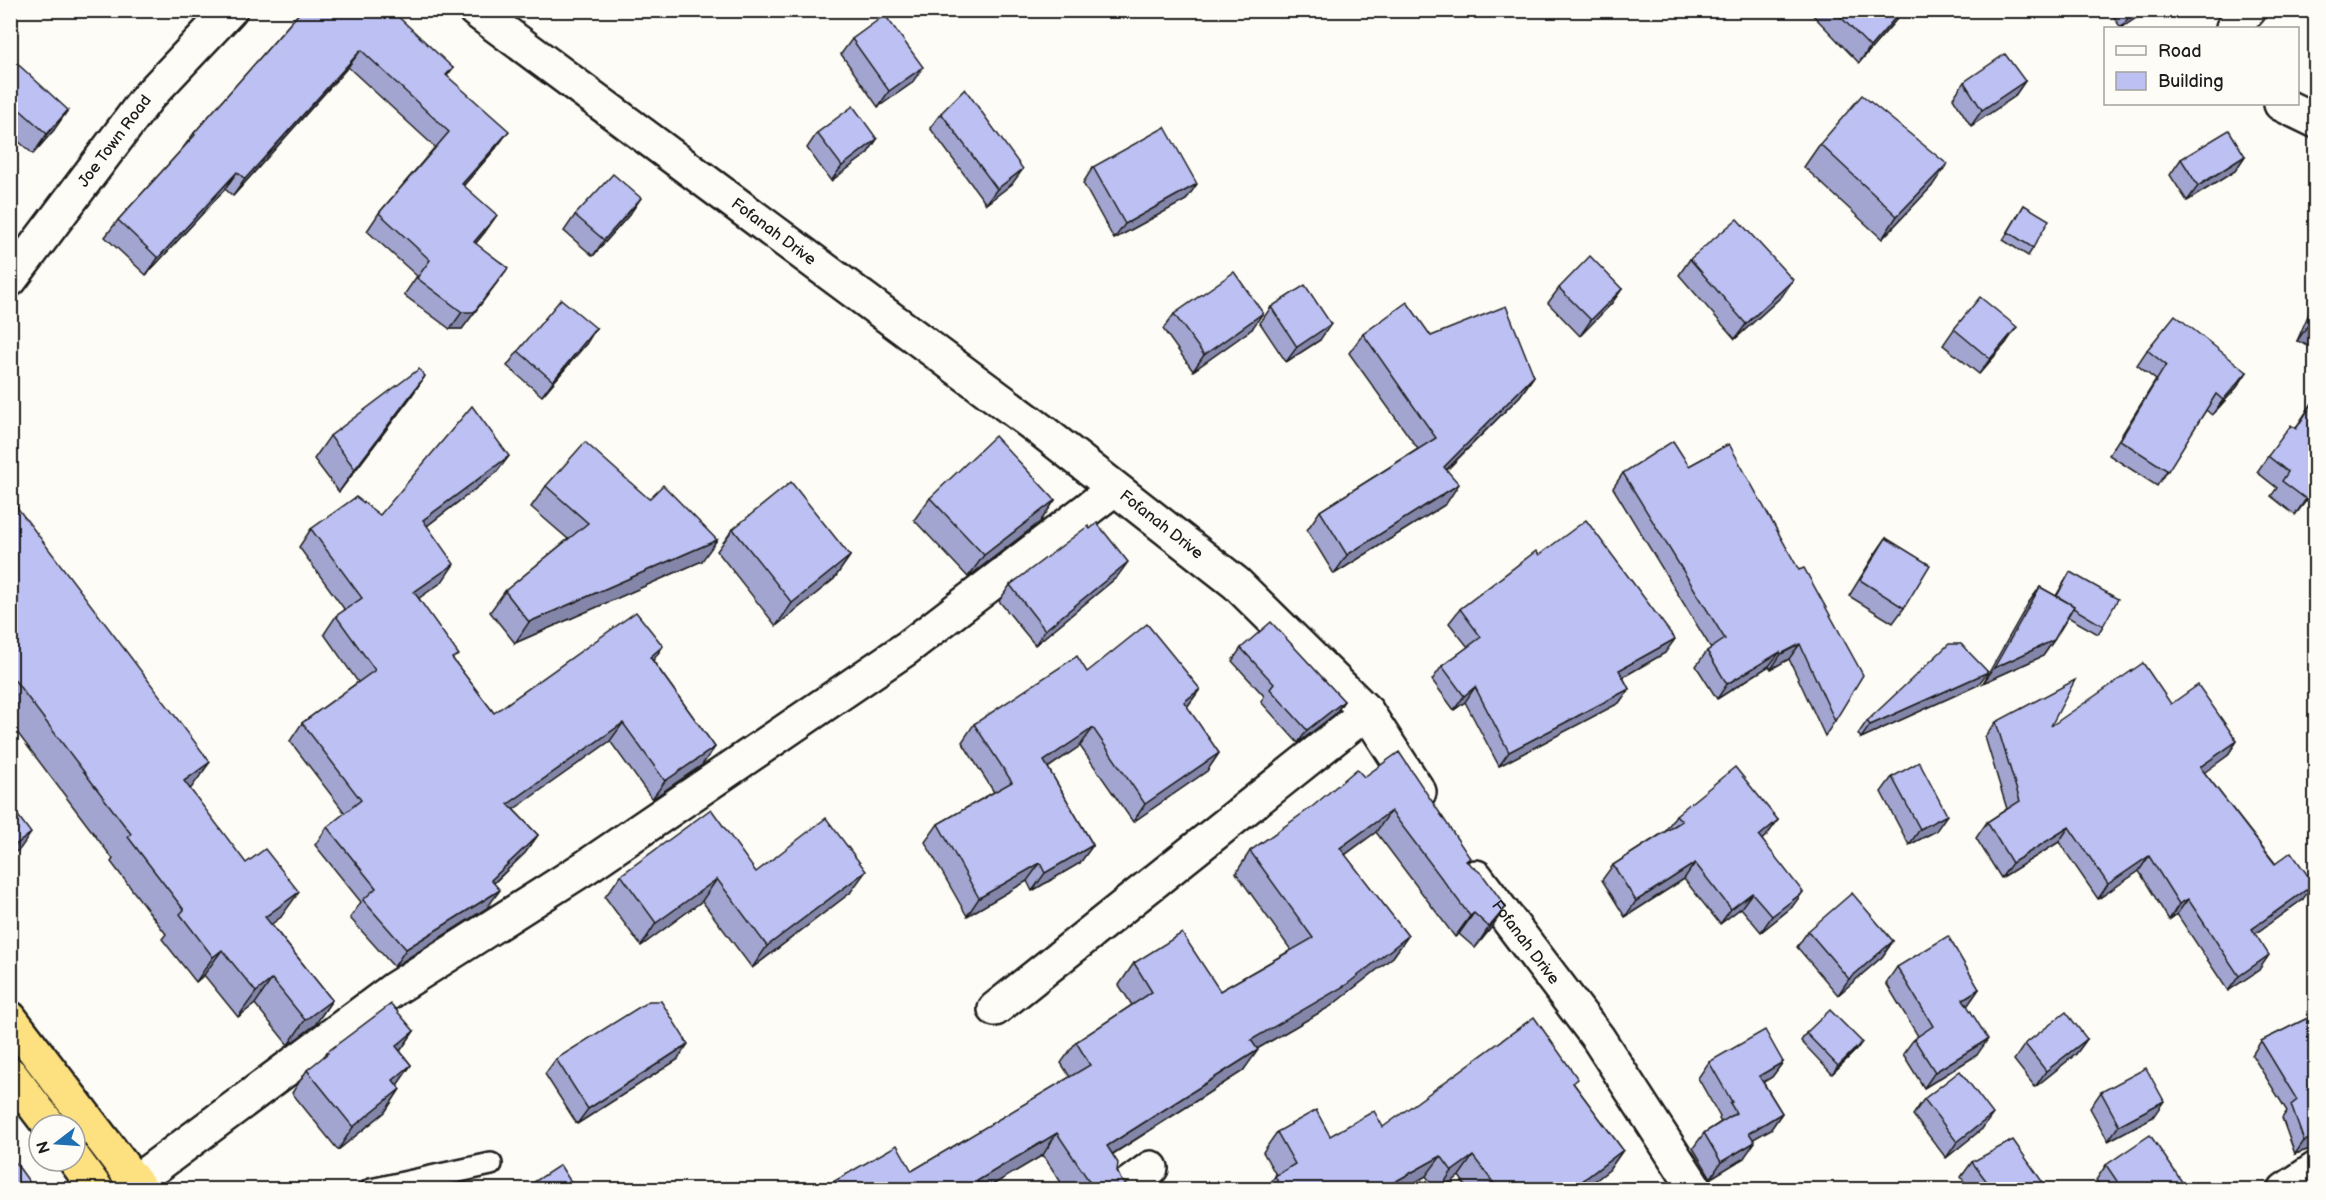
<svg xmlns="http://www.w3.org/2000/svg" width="2326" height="1200" font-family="'Balsamiq Sans',sans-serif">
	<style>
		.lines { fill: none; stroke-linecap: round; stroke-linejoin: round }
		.service-casing { stroke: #1c1c1c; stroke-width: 26 }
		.minor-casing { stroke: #1c1c1c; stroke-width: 38 }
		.tertiary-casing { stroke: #1c1c1c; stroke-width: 38 }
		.trunk-casing { stroke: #1c1c1c; stroke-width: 38 }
		.service { stroke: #fdfcf7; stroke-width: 21 }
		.minor { stroke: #fdfcf7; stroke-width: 33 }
		.tertiary { stroke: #fdfcf7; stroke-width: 33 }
		.trunk { stroke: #fde080; stroke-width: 33 }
		.wall { fill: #a2a5d0; stroke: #1c1c1c; stroke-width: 1.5 }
		.shaded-wall { fill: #8486a9; stroke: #1c1c1c; stroke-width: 1.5 }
		.building { fill: #bcc0f2; stroke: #1c1c1c; stroke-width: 1.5 }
		.labels { text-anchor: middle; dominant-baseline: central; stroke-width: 6; stroke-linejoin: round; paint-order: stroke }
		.street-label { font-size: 16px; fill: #1c1c1c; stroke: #fdfcf7 }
	</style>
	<rect width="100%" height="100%" fill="#fdfcf7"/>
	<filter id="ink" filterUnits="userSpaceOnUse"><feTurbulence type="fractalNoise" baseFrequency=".0167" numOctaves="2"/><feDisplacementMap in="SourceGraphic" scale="12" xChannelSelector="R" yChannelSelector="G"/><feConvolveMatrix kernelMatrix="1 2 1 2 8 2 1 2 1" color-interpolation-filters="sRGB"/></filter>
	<g filter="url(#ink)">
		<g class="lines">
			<defs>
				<path id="service" d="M 371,1190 L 491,1164"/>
				<g id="minor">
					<path d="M 2233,28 L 2249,10"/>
					<path d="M 2281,104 L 2316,121"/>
					<path d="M 995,1009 L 1367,712"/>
					<path d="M 135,1182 L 394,989 L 586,867 L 907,648 L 1114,489"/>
					<path d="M 1121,1190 L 1151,1168"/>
					<path d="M 2285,1190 L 2316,1169"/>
				</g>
				<g id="tertiary">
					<path id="s1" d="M 475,10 L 1042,431 L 1236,583 L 1367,712 L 1419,792"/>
					<path id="s2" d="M 10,280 L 147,98 L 230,10"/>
					<path id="s3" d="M 1476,877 L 1598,1038 L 1696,1190"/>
				</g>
				<g id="trunk">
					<path d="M 10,1018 L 141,1190"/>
					<path d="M 10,1074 L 49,1125"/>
					<path d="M 75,1160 L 97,1190"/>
				</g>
			</defs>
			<use href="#service" class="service-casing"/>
			<use href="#minor" class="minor-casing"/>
			<use href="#tertiary" class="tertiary-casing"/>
			<use href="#trunk" class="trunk-casing"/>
			<use href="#service" class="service"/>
			<use href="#minor" class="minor"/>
			<use href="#tertiary" class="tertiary"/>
			<use href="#trunk" class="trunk"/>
		</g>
		<g class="wall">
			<path d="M 302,10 L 453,68 L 447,76 L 496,148 L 464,185 L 485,232 L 475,244 L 508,268 L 462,329 L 450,329 L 404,295 L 417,276 L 367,231 L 379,213 L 435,147 L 348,67 L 233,196 L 225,189 L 146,275 L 105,237 L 118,220 L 183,148 L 194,133 Z"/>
			<path d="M 1808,10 L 1903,10 L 1896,20 L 1859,63 Z"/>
			<path d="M 2109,10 L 2148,10 L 2121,28 Z"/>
			<path d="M 852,39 L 912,83 L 878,107 L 841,54 Z"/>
			<path d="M 10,57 L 54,130 L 33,154 L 10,134 Z"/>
			<path d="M 2025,81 L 2014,97 L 1971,126 L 1953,98 L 1964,82 Z"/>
			<path d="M 941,113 L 1012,184 L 986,204 L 930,128 Z"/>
			<path d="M 817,133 L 877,139 L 867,154 L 831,181 L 807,148 Z"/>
			<path d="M 1820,144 L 1932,186 L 1882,239 L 1804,167 Z"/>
			<path d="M 2245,156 L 2235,171 L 2187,201 L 2170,175 L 2181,159 Z"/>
			<path d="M 1093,167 L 1186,200 L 1114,239 L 1083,183 Z"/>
			<path d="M 2024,205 L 2033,248 L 2028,256 L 2003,240 Z"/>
			<path d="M 630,214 L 593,256 L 564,231 L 575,215 Z"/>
			<path d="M 1690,259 L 1782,296 L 1735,339 L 1679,275 Z"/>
			<path d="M 1559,288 L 1622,289 L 1611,304 L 1580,336 L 1548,303 Z"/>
			<path d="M 2316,297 L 2316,349 L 2297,341 Z"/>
			<path d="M 1271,307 L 1320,340 L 1286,362 L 1260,323 Z"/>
			<path d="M 1174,314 L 1252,329 L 1193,371 L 1163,329 Z"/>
			<path d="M 596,328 L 586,344 L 542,396 L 507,366 L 518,351 Z"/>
			<path d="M 1954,329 L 2006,343 L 1979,374 L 1943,345 Z"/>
			<path d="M 1363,334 L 1431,336 L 1534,376 L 1520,396 L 1447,470 L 1446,504 L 1334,574 L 1307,530 L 1320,511 L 1418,449 L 1349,353 Z"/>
			<path d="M 2147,350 L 2247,372 L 2237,387 L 2212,415 L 2206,410 L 2157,486 L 2109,455 L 2156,380 L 2137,365 Z"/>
			<path d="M 425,376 L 410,398 L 339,492 L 314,459 L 330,436 Z"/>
			<path d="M 2316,397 L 2316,488 L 2295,515 L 2271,496 L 2277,488 L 2257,472 L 2268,456 L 2295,429 Z"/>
			<path d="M 1729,444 L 1835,721 L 1825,736 L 1789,659 L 1771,669 L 1769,666 L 1717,699 L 1696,666 L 1707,651 L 1711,648 L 1613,488 L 1623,473 L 1689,466 Z"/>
			<path d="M 509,456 L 496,473 L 427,526 L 442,582 L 419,598 L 454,661 L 494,713 L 653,661 L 715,747 L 702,765 L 652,799 L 610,741 L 513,809 L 538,835 L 525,853 L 494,883 L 487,908 L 394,967 L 350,918 L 361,902 L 315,845 L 327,827 L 345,813 L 290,741 L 302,723 L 358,682 L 324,634 L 336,616 L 345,610 L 299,547 L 311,529 L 380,515 Z"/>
			<path d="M 546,486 L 649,499 L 702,561 L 515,643 L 490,612 L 505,591 L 568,539 L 531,507 Z"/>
			<path d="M 10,498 L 192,787 L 190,789 L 281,917 L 271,924 L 332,1000 L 315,1025 L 288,1045 L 255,1004 L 238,1017 L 204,975 L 196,982 L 162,939 L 166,934 L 111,862 L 113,859 L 10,723 Z"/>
			<path d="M 930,498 L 1055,500 L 1040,522 L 968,577 L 914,520 Z"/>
			<path d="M 733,529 L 850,556 L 834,579 L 776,626 L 717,551 Z"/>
			<path d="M 1090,529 L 1117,577 L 1035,645 L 999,601 L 1010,585 Z"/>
			<path d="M 1886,538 L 1904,608 L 1893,623 L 1849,596 L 1875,554 Z"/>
			<path d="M 1539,555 L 1665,653 L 1623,677 L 1629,689 L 1619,703 L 1499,766 L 1465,702 L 1454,710 L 1432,680 L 1442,666 L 1468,647 L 1449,623 L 1460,609 Z"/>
			<path d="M 2070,572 L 2103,626 L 2098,634 L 2068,617 L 2054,640 L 2043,656 L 1983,683 L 2029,602 L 2040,587 L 2056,596 Z"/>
			<path d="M 1241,648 L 1344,701 L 1335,714 L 1298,743 L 1261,702 L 1264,696 L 1232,661 Z"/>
			<path d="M 1087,672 L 1200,689 L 1187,707 L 1219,753 L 1207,771 L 1133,822 L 1080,746 L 1048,768 L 1093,845 L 1080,863 L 1032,891 L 1027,881 L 967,916 L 925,842 L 938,824 L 994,792 L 962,742 L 974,724 Z"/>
			<path d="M 1978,685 L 1861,738 L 1858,734 L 1867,721 Z"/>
			<path d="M 2171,704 L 2237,741 L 2227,756 L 2204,772 L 2303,899 L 2255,934 L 2259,970 L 2228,991 L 2177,914 L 2169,920 L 2139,871 L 2098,899 L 2059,842 L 2001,878 L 1976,838 L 1987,822 L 2007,809 L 1985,737 L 1996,722 L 2051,726 Z"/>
			<path d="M 1364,777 L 1470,858 L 1467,861 L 1491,928 L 1475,948 L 1459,934 L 1455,937 L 1376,832 L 1345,855 L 1408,936 L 1393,957 L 1331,1006 L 1257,1049 L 1243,1071 L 1113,1154 L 1117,1171 L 1121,1180 L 1128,1186 L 1136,1190 L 1066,1190 L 1043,1155 L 984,1190 L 819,1190 L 912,1171 L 1070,1077 L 1061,1063 L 1076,1042 L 1132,1005 L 1119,985 L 1134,963 L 1220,991 L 1291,950 L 1236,873 L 1250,851 Z"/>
			<path d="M 1892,777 L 1936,831 L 1909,845 L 1881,792 Z"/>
			<path d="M 1676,815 L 1778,820 L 1767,835 L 1762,839 L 1792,907 L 1761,932 L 1741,908 L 1720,924 L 1684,879 L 1625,917 L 1602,880 L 1613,865 L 1666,831 L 1666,830 Z"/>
			<path d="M 756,872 L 850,893 L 752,968 L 702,901 L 641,946 L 605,897 L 621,875 Z"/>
			<path d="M 1808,931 L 1893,941 L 1882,957 L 1838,995 L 1797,947 Z"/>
			<path d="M 1897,967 L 1979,989 L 1967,1006 L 1977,1055 L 1924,1088 L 1903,1054 L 1914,1039 L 1918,1036 L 1886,983 Z"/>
			<path d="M 2316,1014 L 2316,1152 L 2312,1151 L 2310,1149 L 2295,1154 L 2282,1118 L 2287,1111 L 2252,1055 L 2261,1041 Z"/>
			<path d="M 414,1031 L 400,1051 L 411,1065 L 397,1085 L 400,1089 L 385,1112 L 338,1150 L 292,1093 L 307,1070 L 323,1058 L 327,1052 Z"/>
			<path d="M 1806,1033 L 1862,1042 L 1856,1050 L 1832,1074 L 1801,1041 Z"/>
			<path d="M 2087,1039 L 2076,1054 L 2035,1087 L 2014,1060 L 2025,1044 Z"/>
			<path d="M 556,1059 L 677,1060 L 577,1124 L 545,1074 Z"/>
			<path d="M 1709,1062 L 1783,1062 L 1772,1077 L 1763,1082 L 1782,1113 L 1771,1129 L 1753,1139 L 1744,1158 L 1711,1178 L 1693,1148 L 1704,1133 L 1721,1122 L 1719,1119 L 1720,1117 L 1698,1078 Z"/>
			<path d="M 1574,1084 L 1623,1150 L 1609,1170 L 1583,1190 L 1469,1190 L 1459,1176 L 1441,1190 L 1436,1190 L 1426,1176 L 1402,1190 L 1265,1190 L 1276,1175 L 1263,1152 L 1277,1132 L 1330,1136 L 1383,1127 Z"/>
			<path d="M 2101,1092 L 2153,1117 L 2108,1141 L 2090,1108 Z"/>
			<path d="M 1924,1099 L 1982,1129 L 1946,1158 L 1913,1115 Z"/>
			<path d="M 1972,1162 L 2048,1190 L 1970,1190 L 1961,1177 Z"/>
			<path d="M 2106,1165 L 2187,1189 L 2102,1190 L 2096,1180 Z"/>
		</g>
		<g class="shaded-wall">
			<path d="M 1902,10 L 1903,10 L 1896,20 L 1859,63 L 1870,47 Z"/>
			<path d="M 2136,10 L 2148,10 L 2121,28 L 2131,14 Z"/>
			<path d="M 361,50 L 348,67 L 233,196 L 245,179 Z"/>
			<path d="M 923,67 L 912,83 L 878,107 L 889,91 Z"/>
			<path d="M 2025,81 L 2014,97 L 1971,126 L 1982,110 Z"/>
			<path d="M 68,110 L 54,130 L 33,154 L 47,134 Z"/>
			<path d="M 509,131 L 496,148 L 450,201 L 462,184 Z"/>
			<path d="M 877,139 L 867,154 L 831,181 L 842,166 Z"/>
			<path d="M 2245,156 L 2235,171 L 2187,201 L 2198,186 Z"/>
			<path d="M 1947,164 L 1932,186 L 1882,239 L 1897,216 Z"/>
			<path d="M 1023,169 L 1012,184 L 986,204 L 997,189 Z"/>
			<path d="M 237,172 L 225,189 L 146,275 L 158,258 Z"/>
			<path d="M 1197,184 L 1186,200 L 1114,239 L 1125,224 Z"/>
			<path d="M 641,198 L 630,214 L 593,256 L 604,240 Z"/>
			<path d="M 497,215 L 485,232 L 462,260 L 474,242 Z"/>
			<path d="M 508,268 L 462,329 L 450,329 L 462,312 Z"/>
			<path d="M 1793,280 L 1782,296 L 1735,339 L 1746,324 Z"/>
			<path d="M 1622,289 L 1611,304 L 1580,336 L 1591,320 Z"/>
			<path d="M 1263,313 L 1252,329 L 1193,371 L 1204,355 Z"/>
			<path d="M 1331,324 L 1320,340 L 1286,362 L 1297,347 Z"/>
			<path d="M 2308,325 L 2316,328 L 2316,349 L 2297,341 Z"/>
			<path d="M 2017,327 L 2006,343 L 1979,374 L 1990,359 Z"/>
			<path d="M 596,328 L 586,344 L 542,396 L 553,381 Z"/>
			<path d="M 2247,372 L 2237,387 L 2212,415 L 2223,400 Z"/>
			<path d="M 425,376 L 410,398 L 339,492 L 355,469 Z"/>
			<path d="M 1534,376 L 1520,396 L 1430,486 L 1444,467 Z"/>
			<path d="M 509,456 L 496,473 L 411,538 L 423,520 Z"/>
			<path d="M 1459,484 L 1446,504 L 1334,574 L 1347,555 Z"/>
			<path d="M 2316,487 L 2316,488 L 2295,515 L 2306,499 Z"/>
			<path d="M 1055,500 L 1040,522 L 968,577 L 984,555 Z"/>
			<path d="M 717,540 L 702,561 L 515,643 L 529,622 Z"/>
			<path d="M 850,556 L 834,579 L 776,626 L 792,603 Z"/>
			<path d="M 1128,562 L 1117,577 L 1035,645 L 1045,630 Z"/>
			<path d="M 454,564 L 442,582 L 402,610 L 414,592 Z"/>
			<path d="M 1675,639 L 1665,653 L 1609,685 L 1619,670 Z"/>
			<path d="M 2054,640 L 2043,656 L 1983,683 L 1994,668 Z"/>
			<path d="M 1800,644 L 1789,659 L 1771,669 L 1781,654 Z"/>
			<path d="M 663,646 L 651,664 L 650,657 Z"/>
			<path d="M 1780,652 L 1769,666 L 1717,699 L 1727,684 Z"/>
			<path d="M 1988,672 L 1978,685 L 1861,738 L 1870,725 Z"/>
			<path d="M 1475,687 L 1465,702 L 1454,710 L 1464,696 Z"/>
			<path d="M 1200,689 L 1187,707 L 1184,702 Z"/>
			<path d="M 1629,689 L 1619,703 L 1499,766 L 1509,752 Z"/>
			<path d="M 1344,701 L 1335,714 L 1298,743 L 1307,730 Z"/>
			<path d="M 623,723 L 610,741 L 496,822 L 508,804 Z"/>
			<path d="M 1093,728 L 1080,746 L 1031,779 L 1044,761 Z"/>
			<path d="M 2237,741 L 2227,756 L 2190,783 L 2200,767 Z"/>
			<path d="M 715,747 L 702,765 L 652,799 L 665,781 Z"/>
			<path d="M 1219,753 L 1207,771 L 1133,822 L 1145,804 Z"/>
			<path d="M 210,762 L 192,787 L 167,806 L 184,781 Z"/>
			<path d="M 1391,811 L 1376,832 L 1325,869 L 1340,848 Z"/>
			<path d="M 1947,815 L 1936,831 L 1909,845 L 1920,829 Z"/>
			<path d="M 1778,820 L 1767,835 L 1749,851 L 1759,836 Z"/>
			<path d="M 2069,827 L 2059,842 L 2001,878 L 2012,863 Z"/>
			<path d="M 31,833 L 20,849 L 10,856 L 10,849 Z"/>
			<path d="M 538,835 L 525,853 L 479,897 L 491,880 Z"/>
			<path d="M 1093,845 L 1080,863 L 1032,891 L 1045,873 Z"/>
			<path d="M 2149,856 L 2139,871 L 2098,899 L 2108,884 Z"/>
			<path d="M 1040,863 L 1027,881 L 967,916 L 979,898 Z"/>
			<path d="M 1695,863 L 1684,879 L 1625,917 L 1636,901 Z"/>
			<path d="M 866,871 L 850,893 L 752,968 L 767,946 Z"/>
			<path d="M 717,879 L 702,901 L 641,946 L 656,923 Z"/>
			<path d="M 2314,884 L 2303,899 L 2241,944 L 2252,929 Z"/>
			<path d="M 500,890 L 487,908 L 394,967 L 406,949 Z"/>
			<path d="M 299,892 L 281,917 L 248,942 L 265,917 Z"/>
			<path d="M 1803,892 L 1792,907 L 1761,932 L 1772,916 Z"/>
			<path d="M 1752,893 L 1741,908 L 1720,924 L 1731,909 Z"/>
			<path d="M 2188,899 L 2177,914 L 2169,920 L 2179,904 Z"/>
			<path d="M 1506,907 L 1491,928 L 1475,948 L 1489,927 Z"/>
			<path d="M 1474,913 L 1459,934 L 1455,937 L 1470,916 Z"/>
			<path d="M 1408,936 L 1393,957 L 1331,1006 L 1236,1061 L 1251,1040 Z"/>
			<path d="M 1893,941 L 1882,957 L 1838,995 L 1849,979 Z"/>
			<path d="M 222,950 L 204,975 L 196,982 L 213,957 Z"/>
			<path d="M 2269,955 L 2259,970 L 2228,991 L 2239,976 Z"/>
			<path d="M 272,979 L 255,1004 L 238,1017 L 256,992 Z"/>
			<path d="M 1979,989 L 1968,1005 L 1952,1015 L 1963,999 Z"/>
			<path d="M 332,1000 L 315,1025 L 288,1045 L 305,1020 Z"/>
			<path d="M 414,1031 L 398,1054 L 396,1046 Z"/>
			<path d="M 1988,1039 L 1977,1055 L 1924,1088 L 1935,1072 Z"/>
			<path d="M 2087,1039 L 2076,1054 L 2035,1087 L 2046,1071 Z"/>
			<path d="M 1862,1042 L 1856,1050 L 1832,1074 L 1838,1066 Z"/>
			<path d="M 688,1044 L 677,1060 L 577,1124 L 588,1109 Z"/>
			<path d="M 1258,1050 L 1243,1071 L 1092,1167 L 1107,1146 Z"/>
			<path d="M 1783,1062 L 1772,1077 L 1749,1091 L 1759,1076 Z"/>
			<path d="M 411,1065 L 395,1088 L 393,1080 Z"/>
			<path d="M 400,1089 L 385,1112 L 338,1150 L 353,1127 Z"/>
			<path d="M 2164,1101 L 2153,1117 L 2108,1141 L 2119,1125 Z"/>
			<path d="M 1782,1113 L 1771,1129 L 1738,1148 L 1749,1133 Z"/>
			<path d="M 1993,1114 L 1982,1129 L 1946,1158 L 1957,1142 Z"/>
			<path d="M 1057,1133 L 1043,1155 L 984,1190 L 971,1190 L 977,1181 Z"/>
			<path d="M 2316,1137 L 2316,1141 L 2310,1149 L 2295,1154 L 2304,1141 Z"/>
			<path d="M 1755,1142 L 1744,1158 L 1711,1178 L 1721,1162 Z"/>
			<path d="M 2316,1146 L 2316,1152 L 2312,1151 Z"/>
			<path d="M 1623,1150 L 1609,1170 L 1583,1190 L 1576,1190 L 1581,1182 Z"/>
			<path d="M 1441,1156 L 1426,1176 L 1402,1190 L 1380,1190 Z"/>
			<path d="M 1473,1156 L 1459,1176 L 1441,1190 L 1439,1190 L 1452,1171 Z"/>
		</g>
		<g class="building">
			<path d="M 302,10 L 391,10 L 453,68 L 446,75 L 509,131 L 462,184 L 497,215 L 474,242 L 508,268 L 474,312 L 462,312 L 417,278 L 430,260 L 379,213 L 449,132 L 361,50 L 245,179 L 237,172 L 158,258 L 118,220 L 195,135 L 194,133 Z"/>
			<path d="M 1834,10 L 1902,10 L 1870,47 Z"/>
			<path d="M 885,15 L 923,67 L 889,91 L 852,39 Z"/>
			<path d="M 2005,54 L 2025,81 L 1982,110 L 1964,82 Z"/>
			<path d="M 10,57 L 68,110 L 47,134 L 10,101 Z"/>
			<path d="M 965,89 L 1023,169 L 997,189 L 941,113 Z"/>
			<path d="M 1862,95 L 1947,164 L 1897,216 L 1820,144 Z"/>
			<path d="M 853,106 L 877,139 L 842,166 L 817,133 Z"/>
			<path d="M 1165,127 L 1197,184 L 1125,224 L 1093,167 Z"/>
			<path d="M 2229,130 L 2245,156 L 2198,186 L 2181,159 Z"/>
			<path d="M 613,174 L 641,198 L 604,240 L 575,215 Z"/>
			<path d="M 2024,205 L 2049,220 L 2033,248 L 2008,232 Z"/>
			<path d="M 1737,219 L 1793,280 L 1746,324 L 1690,259 Z"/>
			<path d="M 1590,256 L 1622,289 L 1591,320 L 1559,288 Z"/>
			<path d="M 1234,272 L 1263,313 L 1204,355 L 1174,314 Z"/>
			<path d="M 1305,285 L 1331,324 L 1297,347 L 1271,307 Z"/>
			<path d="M 1980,297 L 2017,327 L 1990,359 L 1954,329 Z"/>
			<path d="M 561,299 L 596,328 L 553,381 L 518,351 Z"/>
			<path d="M 1407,302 L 1431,336 L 1506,306 L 1534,376 L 1444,467 L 1459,484 L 1347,555 L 1320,511 L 1436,438 L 1363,334 Z"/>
			<path d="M 2316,307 L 2316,328 L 2308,325 Z"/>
			<path d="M 2175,315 L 2247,372 L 2223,400 L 2216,394 L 2168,471 L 2120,440 L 2166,365 L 2147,350 Z"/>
			<path d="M 419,369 L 425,376 L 355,469 L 330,436 Z"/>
			<path d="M 2316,398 L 2316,487 L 2306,499 L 2282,481 L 2288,472 L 2268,456 L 2291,425 L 2296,429 Z"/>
			<path d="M 472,406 L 509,456 L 423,520 L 454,564 L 414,592 L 459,655 L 452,658 L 494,713 L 636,612 L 663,646 L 650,657 L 715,747 L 665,781 L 623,723 L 508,804 L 538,835 L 491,880 L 500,890 L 406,949 L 363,900 L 376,888 L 327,827 L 361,800 L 302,723 L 375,670 L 336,616 L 362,598 L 311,529 L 356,497 L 380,515 Z"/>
			<path d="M 995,436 L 1055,500 L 984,555 L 930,498 Z"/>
			<path d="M 1673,441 L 1689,466 L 1729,444 L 1799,570 L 1804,568 L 1863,675 L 1835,721 L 1800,644 L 1781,654 L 1780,652 L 1727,684 L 1707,651 L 1725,639 L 1623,473 Z"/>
			<path d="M 585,442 L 649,499 L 663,485 L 717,540 L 529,622 L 505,591 L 588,523 L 546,486 Z"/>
			<path d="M 791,482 L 850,556 L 792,603 L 733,529 Z"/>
			<path d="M 10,498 L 210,762 L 184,781 L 246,863 L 265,849 L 299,892 L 265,917 L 332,1000 L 305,1020 L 272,979 L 256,992 L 222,950 L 213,957 L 180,914 L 184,910 L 128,837 L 131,834 L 10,674 Z"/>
			<path d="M 1586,520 L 1675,639 L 1619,670 L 1629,689 L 1509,752 L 1475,687 L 1464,696 L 1442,666 L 1481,637 L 1460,609 L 1536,551 L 1539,555 Z"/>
			<path d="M 1097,523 L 1128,562 L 1045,630 L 1010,585 L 1088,526 L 1090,529 Z"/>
			<path d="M 1886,538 L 1930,565 L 1904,608 L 1860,580 Z"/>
			<path d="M 2070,572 L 2118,599 L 2103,626 L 2073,608 L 2074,606 L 2057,596 Z"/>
			<path d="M 2040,587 L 2074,606 L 2054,640 L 1994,668 Z"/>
			<path d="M 1271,622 L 1344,701 L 1307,730 L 1270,689 L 1274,684 L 1241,648 Z"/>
			<path d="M 1147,624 L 1200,689 L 1184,702 L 1219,753 L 1145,804 L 1093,728 L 1044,761 L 1093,845 L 1045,873 L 1040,863 L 979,898 L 938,824 L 1012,782 L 974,724 L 1077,656 L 1087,672 Z"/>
			<path d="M 1949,644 L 1961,644 L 1988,672 L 1870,725 L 1867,721 Z"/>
			<path d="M 2143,663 L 2171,704 L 2198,685 L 2237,741 L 2200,767 L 2275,864 L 2291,852 L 2314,884 L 2252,929 L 2269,955 L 2239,976 L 2188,899 L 2179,904 L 2149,856 L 2108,884 L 2069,827 L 2012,863 L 1987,822 L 2020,801 L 1996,722 L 2075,680 L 2051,726 Z"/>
			<path d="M 1399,752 L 1470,858 L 1466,861 L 1482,874 L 1506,907 L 1489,927 L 1474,913 L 1470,916 L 1391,811 L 1340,848 L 1408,936 L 1346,985 L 1251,1040 L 1258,1050 L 1107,1146 L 1118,1163 L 1117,1171 L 1121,1180 L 1128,1186 L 1134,1187 L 1136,1190 L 1095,1190 L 1057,1133 L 977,1181 L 983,1190 L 819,1190 L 897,1145 L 912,1171 L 1090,1065 L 1076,1042 L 1152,992 L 1134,963 L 1182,933 L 1220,991 L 1313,938 L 1250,851 L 1313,806 L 1357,769 L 1364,777 Z"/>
			<path d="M 1919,762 L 1947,815 L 1920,829 L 1892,777 Z"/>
			<path d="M 1735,767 L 1778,820 L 1759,836 L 1803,892 L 1772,916 L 1752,893 L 1731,909 L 1695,863 L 1636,901 L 1613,865 L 1682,821 L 1676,815 Z"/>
			<path d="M 10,805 L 31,833 L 10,849 Z"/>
			<path d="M 711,809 L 756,872 L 826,818 L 866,871 L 767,946 L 717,879 L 656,923 L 621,875 Z"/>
			<path d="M 1852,893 L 1893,941 L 1849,979 L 1808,931 Z"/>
			<path d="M 1948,936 L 1979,989 L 1963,999 L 1988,1039 L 1935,1072 L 1914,1039 L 1933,1026 L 1897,967 Z"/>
			<path d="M 649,1001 L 661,1001 L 688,1044 L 588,1109 L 556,1059 Z"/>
			<path d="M 391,1004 L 414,1031 L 396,1046 L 411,1065 L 393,1080 L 400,1089 L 353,1127 L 307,1070 L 328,1053 L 327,1052 Z"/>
			<path d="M 1830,1010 L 1862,1042 L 1838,1066 L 1806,1033 Z"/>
			<path d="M 2066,1012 L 2087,1039 L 2046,1071 L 2025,1044 Z"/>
			<path d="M 2316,1014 L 2316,1052 L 2313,1053 L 2316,1059 L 2316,1137 L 2304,1141 L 2291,1105 L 2297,1100 L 2261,1041 Z"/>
			<path d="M 1534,1017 L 1578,1079 L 1573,1083 L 1623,1150 L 1581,1182 L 1585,1187 L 1582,1190 L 1499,1190 L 1473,1156 L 1452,1171 L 1441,1156 L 1380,1190 L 1282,1190 L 1275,1176 L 1295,1164 L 1277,1132 L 1316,1110 L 1330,1136 L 1374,1111 L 1383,1127 Z"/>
			<path d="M 1765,1030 L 1783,1062 L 1759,1076 L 1782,1113 L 1749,1133 L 1755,1142 L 1721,1162 L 1704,1133 L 1736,1113 L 1730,1103 L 1732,1102 L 1709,1062 Z"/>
			<path d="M 2146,1068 L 2164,1101 L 2119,1125 L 2101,1092 Z"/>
			<path d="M 1960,1071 L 1993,1114 L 1957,1142 L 1924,1099 Z"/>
			<path d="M 2150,1135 L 2187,1189 L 2123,1190 L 2106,1165 Z"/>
			<path d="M 2013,1140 L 2048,1190 L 1988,1190 L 1991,1187 L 1972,1162 Z"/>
			<path d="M 10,1155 L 33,1187 L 35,1190 L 10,1190 Z"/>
			<path d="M 560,1165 L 576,1190 L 522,1190 Z"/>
		</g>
	</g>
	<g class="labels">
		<g class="street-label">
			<text stroke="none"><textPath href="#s2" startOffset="174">Joe Town Road</textPath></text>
			<text stroke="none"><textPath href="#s1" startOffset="372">Fofanah Drive</textPath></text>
			<text stroke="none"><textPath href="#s1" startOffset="858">Fofanah Drive</textPath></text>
			<text stroke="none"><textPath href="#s3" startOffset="82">Fofanah Drive</textPath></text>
		</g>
	</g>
	<rect width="2326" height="1200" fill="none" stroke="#fdfcf7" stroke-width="36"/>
	<rect x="18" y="18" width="2290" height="1164" fill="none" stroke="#1c1c1c" stroke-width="2" filter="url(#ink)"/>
	<rect x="2104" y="27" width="195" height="78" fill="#fdfcf7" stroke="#a3a29f" stroke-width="1.5"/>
	<rect x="2116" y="46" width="30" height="9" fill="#fdfcf7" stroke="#a3a29f" stroke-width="1.5"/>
	<text x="2158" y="57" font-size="18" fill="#1c1c1c">Road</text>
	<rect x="2116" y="72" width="30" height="18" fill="#bcc0f2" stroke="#a3a29f" stroke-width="1.5"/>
	<text x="2158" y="87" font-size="18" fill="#1c1c1c">Building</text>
	<g transform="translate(57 1143) rotate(253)"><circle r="28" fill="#fdfcf7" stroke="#a3a29f" stroke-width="1.5"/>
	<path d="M0-4.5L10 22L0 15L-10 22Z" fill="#1f6fb2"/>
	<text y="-9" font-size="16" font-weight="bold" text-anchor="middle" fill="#1c1c1c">N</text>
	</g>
</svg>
